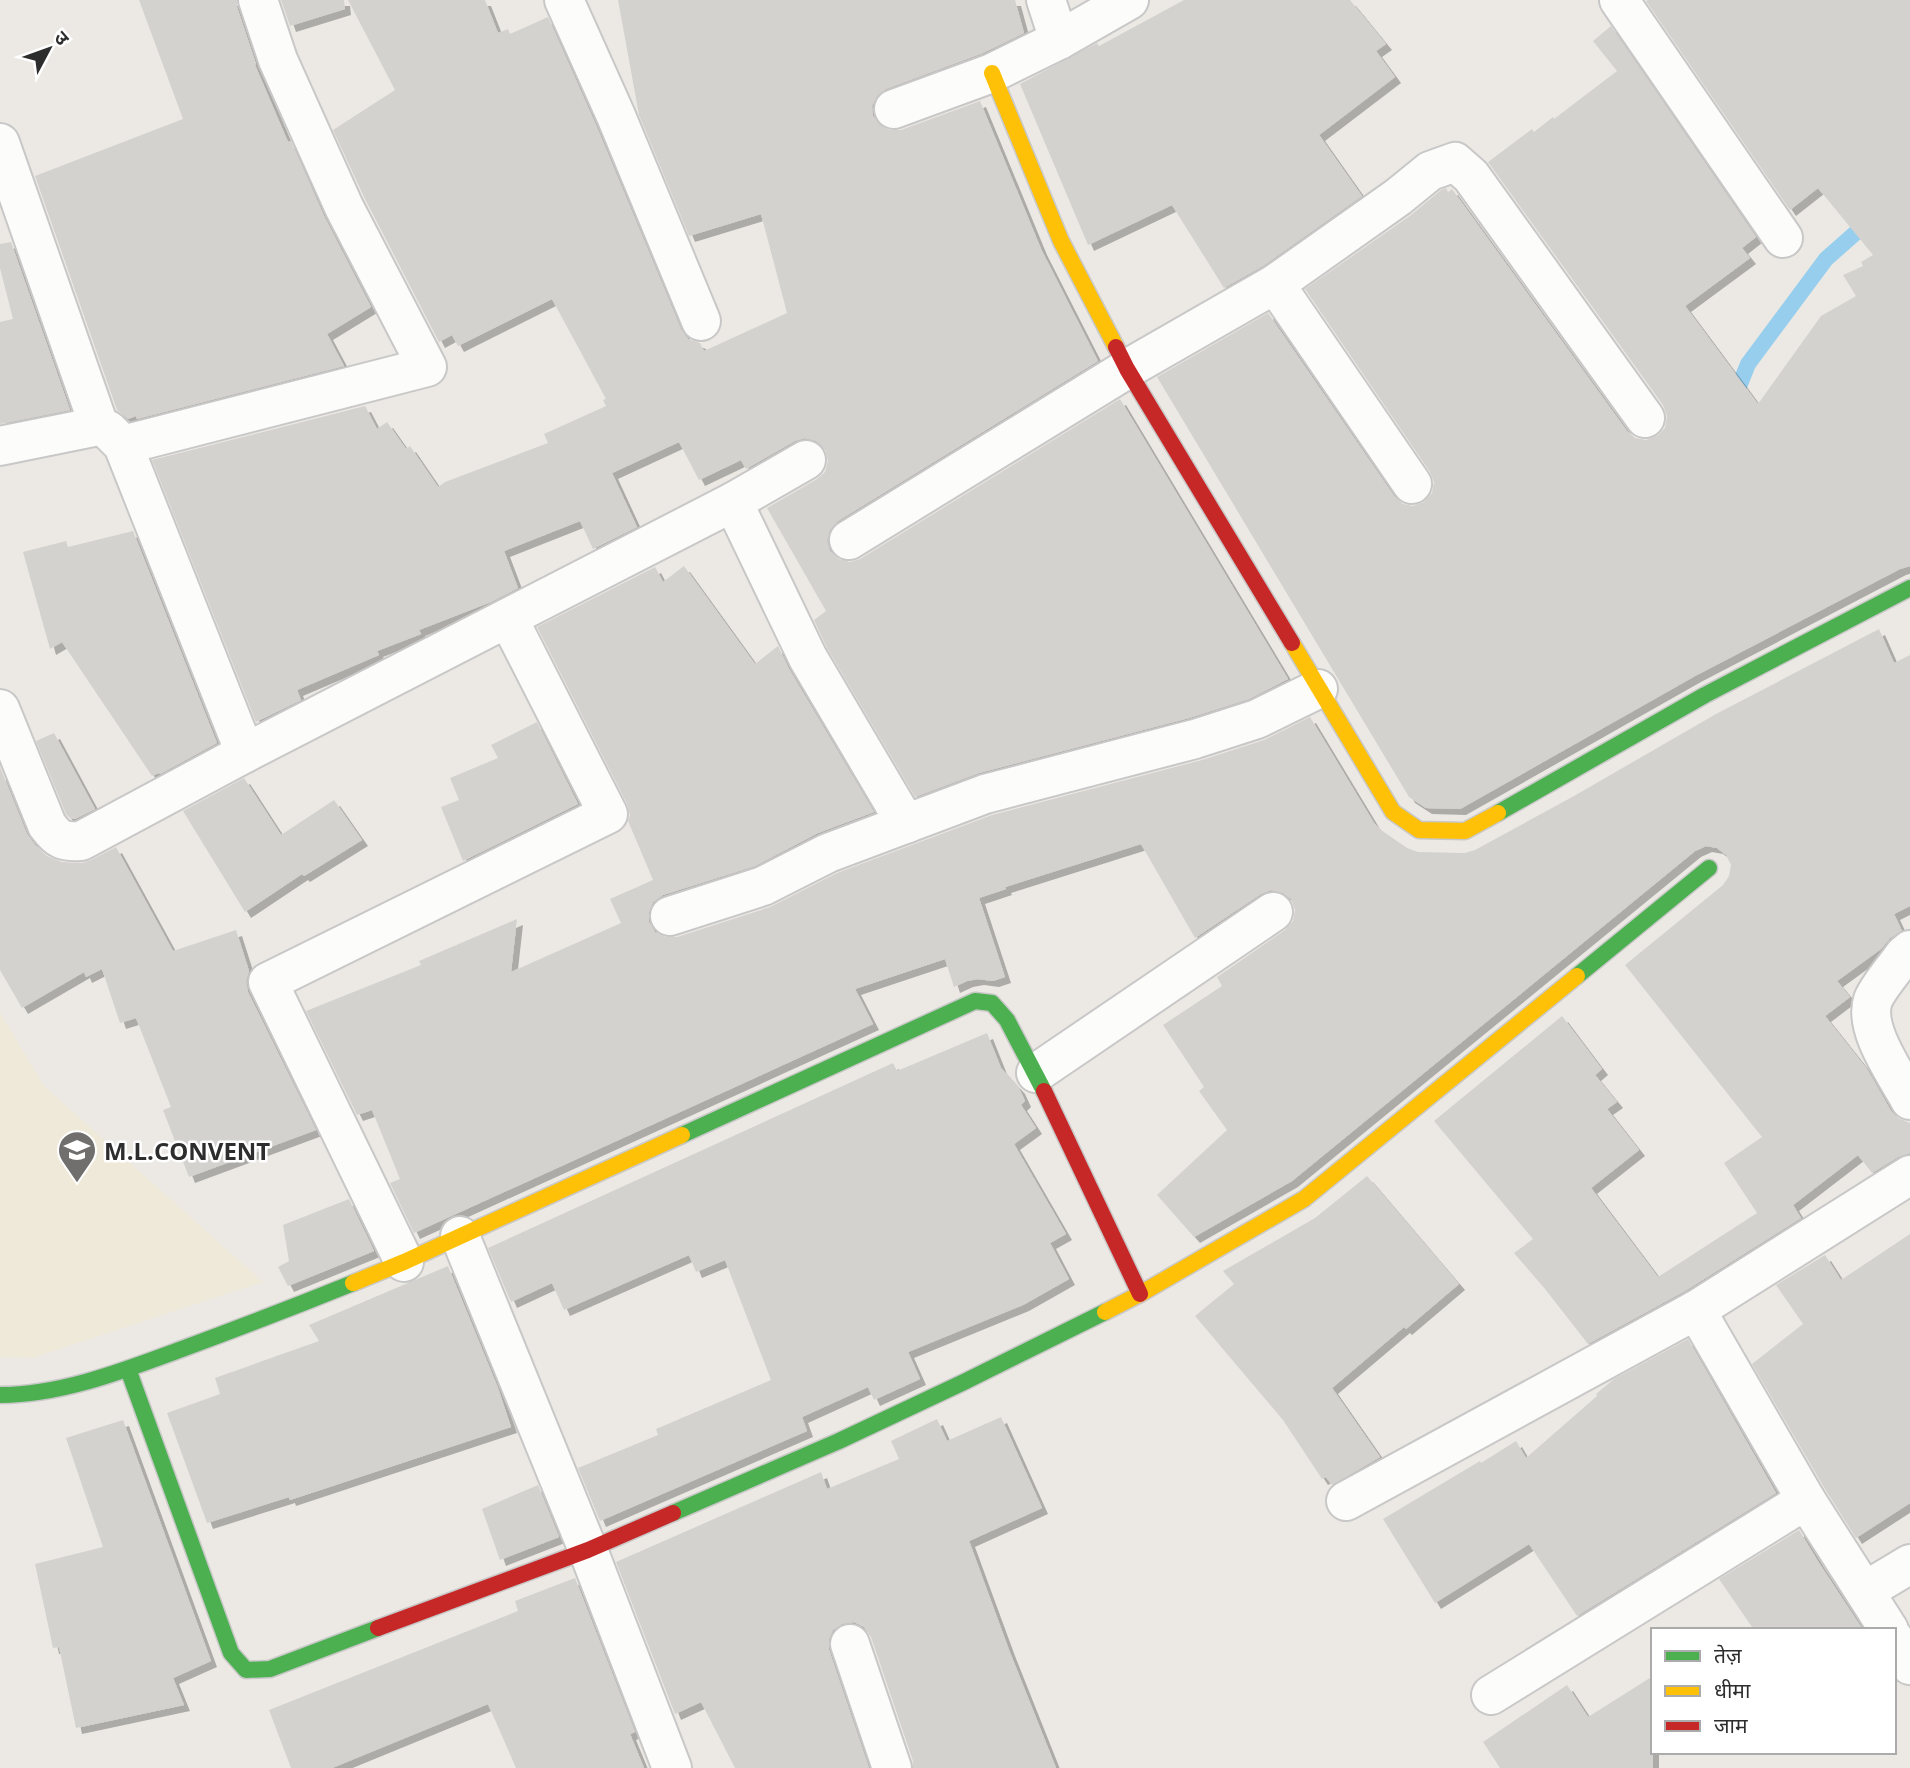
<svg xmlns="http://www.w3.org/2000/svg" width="1910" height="1768" font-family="'Open Sans','Noto Sans Devanagari',sans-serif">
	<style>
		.education { fill: #eee9d8 }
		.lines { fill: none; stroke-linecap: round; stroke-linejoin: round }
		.stream { stroke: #97ceed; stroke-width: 16 }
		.building { fill: #d4d2cf; filter: url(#shadow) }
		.street-casing { stroke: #c9c8c8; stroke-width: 42 }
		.fast-casing { stroke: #c9c8c8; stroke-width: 19 }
		.slow-casing { stroke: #c9c8c8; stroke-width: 19 }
		.jam-casing { stroke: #c9c8c8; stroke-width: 19 }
		.street { stroke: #fcfcfb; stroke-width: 38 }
		.fast { stroke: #4caf50; stroke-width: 16 }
		.slow { stroke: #ffc107; stroke-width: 16 }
		.jam { stroke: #c62828; stroke-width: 16 }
		.labels { text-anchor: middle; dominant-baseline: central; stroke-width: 5; stroke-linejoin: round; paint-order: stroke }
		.poi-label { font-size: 24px; font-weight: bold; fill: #2d2d2d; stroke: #fff; text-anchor: start }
	</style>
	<defs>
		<filter id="shadow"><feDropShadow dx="6" dy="6" stdDeviation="0" flood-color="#0004"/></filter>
	</defs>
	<rect width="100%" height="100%" fill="#ece9e4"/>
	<path class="education" d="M 0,1013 L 44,1086 L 263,1282 L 32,1358 L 0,1357 Z"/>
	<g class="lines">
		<path class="stream" d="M 1734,399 L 1748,364 L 1826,259 L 1869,221"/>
	</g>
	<g class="building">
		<path d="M 139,0 L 237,0 L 237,7 L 256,64 L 255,65 L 288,142 L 291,141 L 324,216 L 371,307 L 327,334 L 344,366 L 137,419 L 136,416 L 128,419 L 117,410 L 35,176 L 183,119 Z"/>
		<path d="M 281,0 L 344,0 L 345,9 L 290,26 Z"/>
		<path d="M 348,0 L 485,0 L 498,33 L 508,29 L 510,34 L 548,17 L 596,125 L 681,329 L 688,339 L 700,343 L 704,351 L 787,313 L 761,214 L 689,236 L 639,115 L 618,0 L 1015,0 L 1024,33 L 983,53 L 886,89 L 877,96 L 872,106 L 873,116 L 881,126 L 890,130 L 901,130 L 980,101 L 1041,249 L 1098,361 L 838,521 L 830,530 L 827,541 L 830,551 L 839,559 L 850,562 L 860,559 L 1120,399 L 1288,679 L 1249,699 L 1189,718 L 979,773 L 915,797 L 827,648 L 814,620 L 826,611 L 767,508 L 817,479 L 825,472 L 828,461 L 825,449 L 816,441 L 805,438 L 795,441 L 746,469 L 741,460 L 699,480 L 679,442 L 612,473 L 637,527 L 593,549 L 580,521 L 504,551 L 518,588 L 491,602 L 419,630 L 421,634 L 377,651 L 379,655 L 297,690 L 301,700 L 256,722 L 152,460 L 365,406 L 377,429 L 387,422 L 406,449 L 410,446 L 438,487 L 445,482 L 548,443 L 544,434 L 606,406 L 603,400 L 606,399 L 552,299 L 458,346 L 452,335 L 439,342 L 364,197 L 333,130 L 395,90 Z"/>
		<path d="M 1184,0 L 1350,0 L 1386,44 L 1376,51 L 1395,77 L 1319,135 L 1362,196 L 1263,266 L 1224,288 L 1172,205 L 1088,245 L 1020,84 L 1097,43 L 1099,46 Z"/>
		<path d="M 1648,0 L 1910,0 L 1910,566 L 1900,569 L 1695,676 L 1460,809 L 1426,808 L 1409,797 L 1157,377 L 1268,313 L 1394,496 L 1403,504 L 1413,506 L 1424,502 L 1432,493 L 1434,482 L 1430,472 L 1305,289 L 1411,215 L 1441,190 L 1446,188 L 1448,192 L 1452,189 L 1627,431 L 1635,438 L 1646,440 L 1658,435 L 1665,428 L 1667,416 L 1663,405 L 1488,162 L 1532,129 L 1534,132 L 1553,117 L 1554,119 L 1617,71 L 1593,41 L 1611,26 L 1756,237 L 1742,248 L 1750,258 L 1685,306 L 1758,404 L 1821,316 L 1856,296 L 1843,275 L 1863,266 L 1861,262 L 1873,255 L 1818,188 L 1790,210 L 1646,1 Z"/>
		<path d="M 11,242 L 70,410 L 0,424 L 0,322 L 13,319 L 0,268 L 0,244 Z"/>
		<path d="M 133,531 L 217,743 L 160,774 L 159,773 L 152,776 L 62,642 L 50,649 L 23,552 L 66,541 L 68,547 Z"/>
		<path d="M 684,566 L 755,664 L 778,646 L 789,669 L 874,812 L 818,833 L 755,866 L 663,895 L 653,902 L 649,912 L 649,922 L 655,932 L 666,937 L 677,937 L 770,907 L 837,873 L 992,815 L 1202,760 L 1264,740 L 1310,717 L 1374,823 L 1381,830 L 1407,848 L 1418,852 L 1465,853 L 1475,850 L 1574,796 L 1716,714 L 1879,629 L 1894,663 L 1910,655 L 1910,906 L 1894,914 L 1902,931 L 1890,938 L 1881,949 L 1837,981 L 1850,997 L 1825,1016 L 1867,1069 L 1891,1111 L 1898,1118 L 1910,1123 L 1910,1153 L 1898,1157 L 1872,1173 L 1858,1155 L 1793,1205 L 1801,1218 L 1685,1291 L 1588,1344 L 1545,1289 L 1514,1253 L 1533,1239 L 1434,1121 L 1562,1016 L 1602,1069 L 1595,1075 L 1617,1102 L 1607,1109 L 1639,1150 L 1591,1188 L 1658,1277 L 1757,1213 L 1724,1163 L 1762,1137 L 1625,965 L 1723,885 L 1729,876 L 1731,865 L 1726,855 L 1717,848 L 1706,846 L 1695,851 L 1292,1181 L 1194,1237 L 1157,1195 L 1227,1130 L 1199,1091 L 1204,1087 L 1163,1025 L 1222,986 L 1217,977 L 1285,930 L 1293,921 L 1295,910 L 1291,899 L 1283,893 L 1271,890 L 1261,894 L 1195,938 L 1141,844 L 1005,887 L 1006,889 L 979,898 L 1005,977 L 993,981 L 978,979 L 967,981 L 954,987 L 945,959 L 855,989 L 873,1024 L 414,1233 L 390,1183 L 400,1179 L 372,1110 L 357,1115 L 306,1011 L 421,965 L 419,961 L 517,919 L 511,972 L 621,923 L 610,899 L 653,880 L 628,821 L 630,815 L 627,804 L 537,627 L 655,567 L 663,582 Z"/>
		<path d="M 537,722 L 578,804 L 463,861 L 441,807 L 459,800 L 450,778 L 498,758 L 491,745 Z"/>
		<path d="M 54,733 L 95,809 L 75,819 L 71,819 L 66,814 L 36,741 Z"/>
		<path d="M 0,767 L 27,834 L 35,845 L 47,856 L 62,862 L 82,863 L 91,860 L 116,847 L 173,951 L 236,930 L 249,971 L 246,981 L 248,992 L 316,1130 L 189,1177 L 163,1110 L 171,1107 L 136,1018 L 120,1023 L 102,969 L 86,977 L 84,972 L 22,1008 L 0,970 Z"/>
		<path d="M 244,778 L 281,835 L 334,800 L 362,840 L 304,876 L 302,874 L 245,912 L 183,811 Z"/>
		<path d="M 987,1033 L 1001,1068 L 1019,1088 L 1025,1101 L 1021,1105 L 1036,1128 L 1014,1144 L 1066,1234 L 1050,1243 L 1069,1279 L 1023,1305 L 908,1352 L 920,1379 L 874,1400 L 868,1387 L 802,1417 L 807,1431 L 600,1521 L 578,1468 L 658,1435 L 656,1429 L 771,1380 L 725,1260 L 696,1272 L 689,1255 L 564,1310 L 552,1283 L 511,1302 L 488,1248 L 893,1063 L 897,1071 Z"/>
		<path d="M 1367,1176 L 1459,1284 L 1406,1329 L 1404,1327 L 1332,1388 L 1380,1457 L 1332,1485 L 1326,1477 L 1322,1479 L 1283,1420 L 1195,1316 L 1234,1284 L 1223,1271 L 1315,1218 Z"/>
		<path d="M 349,1199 L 374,1251 L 288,1286 L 278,1267 L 289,1261 L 283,1225 Z"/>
		<path d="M 1910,1234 L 1910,1503 L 1856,1538 L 1825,1489 L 1752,1364 L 1803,1324 L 1776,1285 L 1825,1255 L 1841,1280 Z"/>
		<path d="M 448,1266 L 498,1388 L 511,1427 L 290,1500 L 289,1497 L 207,1523 L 167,1413 L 220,1394 L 215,1378 L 319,1341 L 309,1325 Z"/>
		<path d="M 1688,1339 L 1776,1493 L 1577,1616 L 1529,1544 L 1435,1603 L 1383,1519 L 1480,1461 L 1481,1463 L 1516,1441 L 1526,1458 L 1597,1396 L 1596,1394 L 1614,1379 Z"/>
		<path d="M 1001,1417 L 1042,1508 L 969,1541 L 1009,1650 L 1056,1768 L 913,1768 L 913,1761 L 871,1637 L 864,1627 L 854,1622 L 842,1624 L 833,1630 L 829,1639 L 829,1650 L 869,1768 L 735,1768 L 701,1702 L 675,1714 L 616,1562 L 821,1472 L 827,1489 L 899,1459 L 891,1441 L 937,1419 L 947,1441 Z"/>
		<path d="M 123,1420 L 211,1661 L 173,1678 L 184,1705 L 76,1728 L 59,1647 L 53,1648 L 35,1564 L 103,1547 L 66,1438 Z"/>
		<path d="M 538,1485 L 559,1537 L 500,1560 L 482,1509 Z"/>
		<path d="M 1799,1530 L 1819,1563 L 1863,1630 L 1754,1630 L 1719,1579 Z"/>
		<path d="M 575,1578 L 635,1732 L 630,1734 L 644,1768 L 516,1768 L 488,1704 L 332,1768 L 291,1768 L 269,1710 L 518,1611 L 515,1601 Z"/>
		<path d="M 1653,1676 L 1653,1768 L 1500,1768 L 1483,1742 L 1567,1685 L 1588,1717 Z"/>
	</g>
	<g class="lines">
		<defs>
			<g id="street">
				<path d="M 564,0 L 616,116 L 701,321"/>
				<path d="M 1046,0 L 1059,40"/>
				<path d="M 1619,0 L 1783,238"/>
				<path d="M 894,109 L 992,73 L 1059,40 L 1129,0"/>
				<path d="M 0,143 L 99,426"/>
				<path d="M 1275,284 L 1412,484"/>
				<path d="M 123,445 L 427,367 L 344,207 L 278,60 L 258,0"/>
				<path d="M 0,446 L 99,426 L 108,430 L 123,445 L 245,753"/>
				<path d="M 733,502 L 808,658 L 906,824"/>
				<path d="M 849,540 L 1127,369 L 1275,284 L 1398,197 L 1430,171 L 1455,162 L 1471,176 L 1645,418"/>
				<path d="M 0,709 L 47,825 C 58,840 63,842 81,841 L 245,753 L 733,502 L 806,460"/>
				<path d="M 670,916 L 763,886 L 828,853 L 985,794 L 1195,739 L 1257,719 L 1318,689"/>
				<path d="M 1910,950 L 1904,955 C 1896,967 1878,987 1873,1000 C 1863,1029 1896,1074 1910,1100"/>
				<path d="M 1036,1073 L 1273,912"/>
				<path d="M 460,1236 L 588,1550 L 672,1768"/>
				<path d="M 404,1262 L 268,982 L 608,814 L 508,618"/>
				<path d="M 1346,1501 L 1696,1310"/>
				<path d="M 1865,1591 L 1910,1564"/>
				<path d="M 1889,1630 L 1806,1500 L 1696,1310 L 1910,1175"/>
				<path d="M 1894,1639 L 1910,1665"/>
				<path d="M 850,1644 L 892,1768"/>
				<path d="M 1491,1695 L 1806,1500"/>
			</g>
			<g id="fast">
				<path d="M 1498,813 L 1705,695 L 1910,588"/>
				<path d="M 1577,976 L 1709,868"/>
				<path d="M 682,1135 L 975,1001 L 992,1003 L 1007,1020 L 1044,1091"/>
				<path d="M 128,1369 L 231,1653 L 246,1670 L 270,1669 L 378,1628"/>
				<path d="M 0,1395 C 62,1395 125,1370 182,1349 C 239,1328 296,1306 353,1283"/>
				<path d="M 673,1513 L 839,1441 L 964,1382 L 1105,1312"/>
			</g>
			<g id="slow">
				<path d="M 992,73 L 1061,241 L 1116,347"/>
				<path d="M 1292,643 L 1393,812 L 1419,830 L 1465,831 L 1498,813"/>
				<path d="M 353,1283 L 404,1262 L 682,1135"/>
				<path d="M 1105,1312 L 1140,1294 L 1304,1199 L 1577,976"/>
			</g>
			<g id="jam">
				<path d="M 1116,347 L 1127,369 L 1292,643"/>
				<path d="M 1044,1091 L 1140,1294"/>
				<path d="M 378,1628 L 588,1550 L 673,1513"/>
			</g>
		</defs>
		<use href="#street" class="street-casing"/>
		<use href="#fast" class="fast-casing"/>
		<use href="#slow" class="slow-casing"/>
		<use href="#jam" class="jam-casing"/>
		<use href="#street" class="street"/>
		<use href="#fast" class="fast"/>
		<use href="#slow" class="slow"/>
		<use href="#jam" class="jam"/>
	</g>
	<defs>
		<symbol id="school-pin" viewBox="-11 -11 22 30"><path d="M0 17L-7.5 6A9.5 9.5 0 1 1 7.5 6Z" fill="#706f6d" stroke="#fff"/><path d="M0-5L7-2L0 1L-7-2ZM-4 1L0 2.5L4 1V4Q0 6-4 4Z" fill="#fff"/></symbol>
	</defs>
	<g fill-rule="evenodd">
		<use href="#school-pin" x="55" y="1128" width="44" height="60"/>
	</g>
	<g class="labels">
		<g class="poi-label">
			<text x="104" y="1150">M.L.CONVENT</text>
		</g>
	</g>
	<rect x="1651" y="1628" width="245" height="126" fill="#ffffff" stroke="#ababab" stroke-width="2"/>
	<rect x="1665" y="1651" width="35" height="10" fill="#4caf50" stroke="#ababab" stroke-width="2"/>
	<text x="1714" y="1663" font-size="21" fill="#2d2d2d">तेज़</text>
	<rect x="1665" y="1686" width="35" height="10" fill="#ffc107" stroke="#ababab" stroke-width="2"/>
	<text x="1714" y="1698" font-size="21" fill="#2d2d2d">धीमा</text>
	<rect x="1665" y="1721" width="35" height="10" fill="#c62828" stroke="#ababab" stroke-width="2"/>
	<text x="1714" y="1733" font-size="21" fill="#2d2d2d">जाम</text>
	<g transform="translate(49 49) rotate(49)" stroke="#ffffff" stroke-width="5" paint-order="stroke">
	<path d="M0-5L12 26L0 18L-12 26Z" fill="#2d2d2d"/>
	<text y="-10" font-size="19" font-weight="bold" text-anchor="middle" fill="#2d2d2d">उ</text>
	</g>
</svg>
